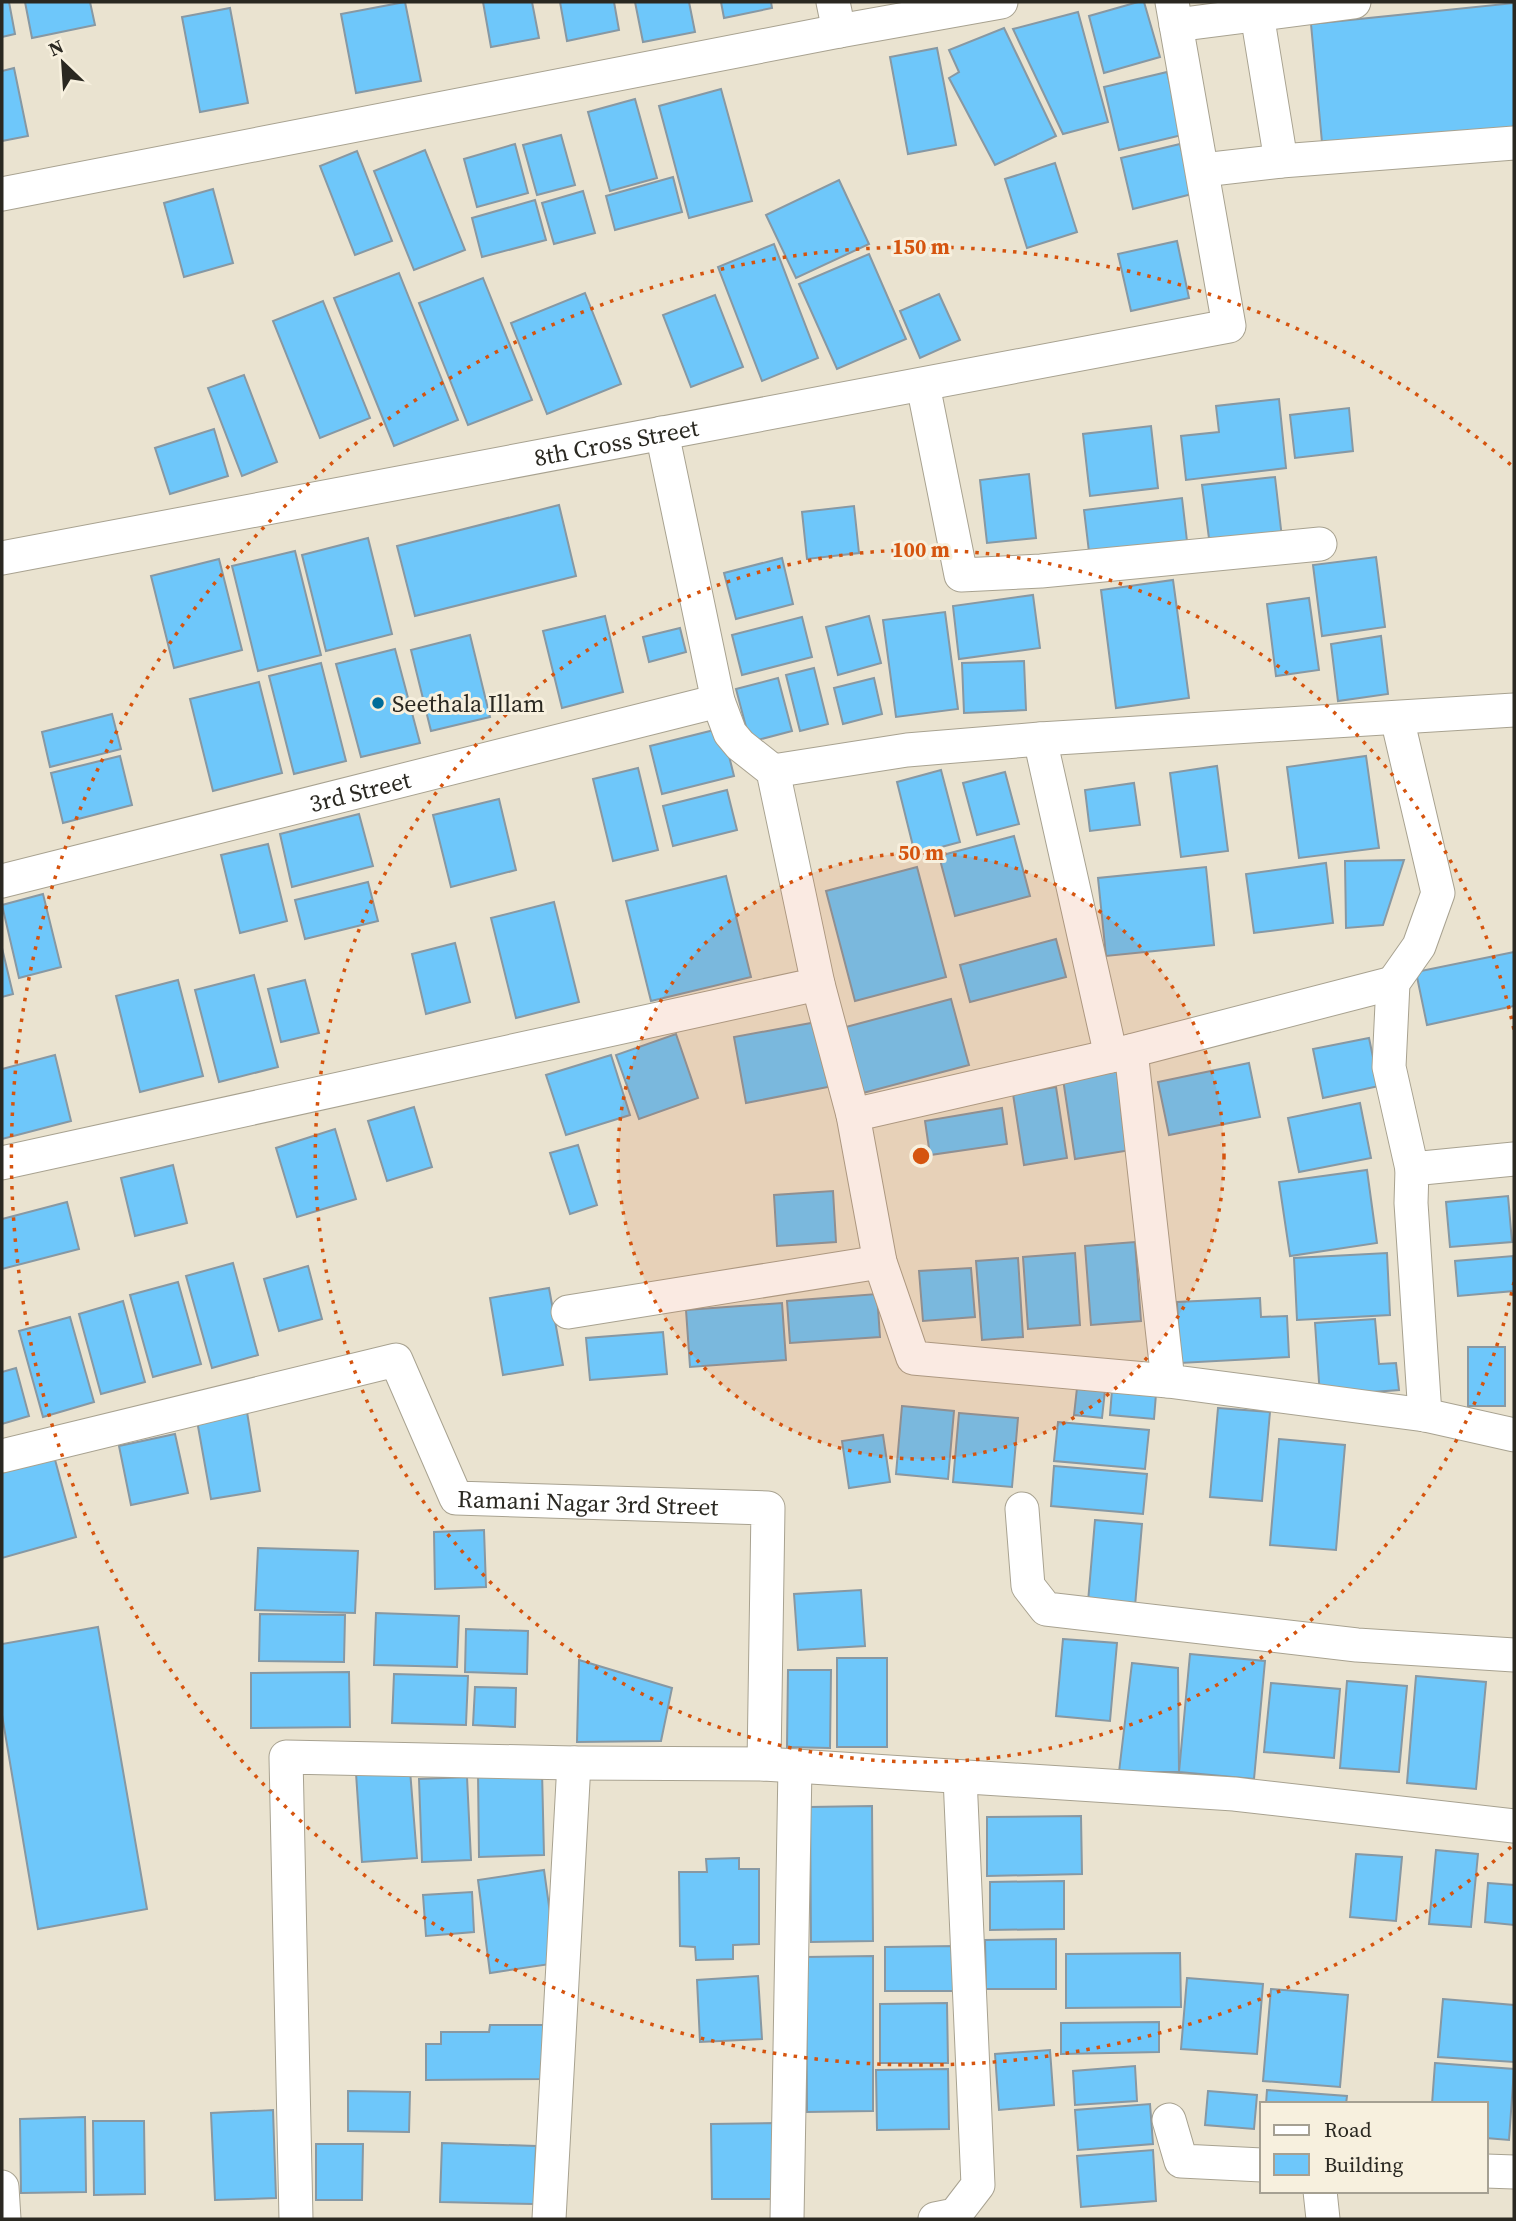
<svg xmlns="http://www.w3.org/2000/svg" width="1516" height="2221" font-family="'Source Serif 4',serif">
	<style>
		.building { fill: #6ec7fa; stroke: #8798a3; stroke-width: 2 }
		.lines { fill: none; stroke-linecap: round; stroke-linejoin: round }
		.street-casing { stroke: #a8a290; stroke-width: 35 }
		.street { stroke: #fff; stroke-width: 33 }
		.ring { fill: none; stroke: #d5540e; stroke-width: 3.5; stroke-dasharray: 3.5 7 }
		.poi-dot { fill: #006c99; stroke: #f7f0de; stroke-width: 2.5 }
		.labels { text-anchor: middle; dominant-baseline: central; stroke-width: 6; stroke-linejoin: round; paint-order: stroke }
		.street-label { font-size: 24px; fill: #2a2821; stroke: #f7f0de }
		.poi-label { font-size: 24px; fill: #2a2821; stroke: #f7f0de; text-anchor: start }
		.centre { fill: #d5540e; stroke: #f7f0de; stroke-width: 3.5 }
		.ring-label { font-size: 21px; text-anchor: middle; font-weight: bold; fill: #d5540e; stroke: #f7f0de; stroke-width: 6; stroke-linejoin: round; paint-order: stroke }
	</style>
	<rect width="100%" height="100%" fill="#eae3d0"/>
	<g class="building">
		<path d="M 2,2 L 9,2 L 15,34 L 2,37 Z"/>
		<path d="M 25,2 L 90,2 L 95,25 L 32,38 Z"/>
		<path d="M 405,2 L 421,81 L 356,93 L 341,14 Z"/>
		<path d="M 483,2 L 532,2 L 539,38 L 491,47 Z"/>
		<path d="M 560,2 L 614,2 L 619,30 L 567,41 Z"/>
		<path d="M 635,2 L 689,2 L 695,32 L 643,42 Z"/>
		<path d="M 721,2 L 771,2 L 772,8 L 724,18 Z"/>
		<path d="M 1138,2 L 1144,2 L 1160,57 L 1104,73 L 1089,16 Z"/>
		<path d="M 1514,3 L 1514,134 L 1323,153 L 1311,24 Z"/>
		<path d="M 230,8 L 248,103 L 200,112 L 182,17 Z"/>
		<path d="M 1078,12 L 1108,122 L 1063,134 L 1013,29 Z"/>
		<path d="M 1004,28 L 1056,136 L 995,165 L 949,78 L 959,72 L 949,50 Z"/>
		<path d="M 937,48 L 956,145 L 908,154 L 890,57 Z"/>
		<path d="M 14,68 L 28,136 L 2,141 L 2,71 Z"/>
		<path d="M 1167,72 L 1182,135 L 1119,150 L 1104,87 Z"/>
		<path d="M 721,89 L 752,201 L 689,218 L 659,106 Z"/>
		<path d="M 635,99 L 657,178 L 610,191 L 588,112 Z"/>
		<path d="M 561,135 L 575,185 L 537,195 L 523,145 Z"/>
		<path d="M 515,144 L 528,193 L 477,207 L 464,159 Z"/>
		<path d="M 1180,144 L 1192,194 L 1133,209 L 1121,158 Z"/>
		<path d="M 425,150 L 465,250 L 414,270 L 374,171 Z"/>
		<path d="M 357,151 L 392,241 L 355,255 L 320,166 Z"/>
		<path d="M 1055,163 L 1077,232 L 1027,248 L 1005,179 Z"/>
		<path d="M 673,177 L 682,212 L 615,230 L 606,196 Z"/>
		<path d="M 839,180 L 869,244 L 796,278 L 766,215 Z"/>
		<path d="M 213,189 L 233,263 L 184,277 L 164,203 Z"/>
		<path d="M 583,191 L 595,233 L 554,244 L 542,203 Z"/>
		<path d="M 535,200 L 546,240 L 482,257 L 472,218 Z"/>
		<path d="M 1177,241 L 1189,298 L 1131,311 L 1118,254 Z"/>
		<path d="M 774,244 L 818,358 L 762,381 L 718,267 Z"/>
		<path d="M 869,254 L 906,339 L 837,369 L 799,284 Z"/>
		<path d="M 399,273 L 458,420 L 394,446 L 334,298 Z"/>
		<path d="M 483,278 L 532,400 L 468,425 L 419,303 Z"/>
		<path d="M 585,293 L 621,384 L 547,414 L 511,323 Z"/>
		<path d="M 939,294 L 960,340 L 920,358 L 900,311 Z"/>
		<path d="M 715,295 L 743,367 L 691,387 L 663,315 Z"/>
		<path d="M 323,301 L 370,418 L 320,438 L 273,321 Z"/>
		<path d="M 244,375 L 277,462 L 242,476 L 208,388 Z"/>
		<path d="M 1279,399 L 1286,468 L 1186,480 L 1181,436 L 1219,432 L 1216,406 Z"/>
		<path d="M 1349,408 L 1353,451 L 1295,458 L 1290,415 Z"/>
		<path d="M 1151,426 L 1158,488 L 1090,496 L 1083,434 Z"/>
		<path d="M 214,429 L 228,476 L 170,494 L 155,448 Z"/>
		<path d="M 1029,474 L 1036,538 L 987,543 L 980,480 Z"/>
		<path d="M 1275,477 L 1282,538 L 1210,546 L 1202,485 Z"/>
		<path d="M 1182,498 L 1187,541 L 1089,552 L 1084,510 Z"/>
		<path d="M 559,505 L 576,576 L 415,616 L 397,546 Z"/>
		<path d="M 854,506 L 859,553 L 807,559 L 802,512 Z"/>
		<path d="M 368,538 L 392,634 L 326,651 L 302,555 Z"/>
		<path d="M 295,551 L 321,655 L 258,671 L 232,566 Z"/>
		<path d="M 1376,557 L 1385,627 L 1322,636 L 1313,565 Z"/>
		<path d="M 782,558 L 793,604 L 736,619 L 724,573 Z"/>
		<path d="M 219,559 L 242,650 L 174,668 L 151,576 Z"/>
		<path d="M 1173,580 L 1189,698 L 1116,708 L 1101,590 Z"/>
		<path d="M 1033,595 L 1040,648 L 959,659 L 953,606 Z"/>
		<path d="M 1309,598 L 1319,670 L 1276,676 L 1267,604 Z"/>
		<path d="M 945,612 L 958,709 L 896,717 L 883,620 Z"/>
		<path d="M 605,616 L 623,692 L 562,708 L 543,631 Z"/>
		<path d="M 869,616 L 881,663 L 838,675 L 826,627 Z"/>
		<path d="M 802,617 L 812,657 L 742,675 L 732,635 Z"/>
		<path d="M 680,628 L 686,652 L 649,662 L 643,637 Z"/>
		<path d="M 470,635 L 490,717 L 431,731 L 411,650 Z"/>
		<path d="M 1381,636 L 1388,694 L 1338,701 L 1331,644 Z"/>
		<path d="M 395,649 L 420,743 L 361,757 L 336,664 Z"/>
		<path d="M 1024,661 L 1026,710 L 964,713 L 962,663 Z"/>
		<path d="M 321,663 L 346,761 L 294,774 L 269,676 Z"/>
		<path d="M 814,668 L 828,724 L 800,731 L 786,675 Z"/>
		<path d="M 778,678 L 792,731 L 750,742 L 736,689 Z"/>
		<path d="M 874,678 L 882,714 L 843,724 L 834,688 Z"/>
		<path d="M 259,682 L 282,773 L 213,791 L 190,699 Z"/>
		<path d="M 112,714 L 121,749 L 50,767 L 42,732 Z"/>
		<path d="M 722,728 L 734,776 L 662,794 L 650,746 Z"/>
		<path d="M 120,756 L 132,805 L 63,823 L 51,773 Z"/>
		<path d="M 1366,756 L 1379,848 L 1299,858 L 1287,767 Z"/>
		<path d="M 1217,766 L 1228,851 L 1181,857 L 1170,773 Z"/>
		<path d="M 638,768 L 658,850 L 613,861 L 593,779 Z"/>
		<path d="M 941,770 L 960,842 L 915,854 L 897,782 Z"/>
		<path d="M 1005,772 L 1019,824 L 977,835 L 963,783 Z"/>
		<path d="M 1134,783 L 1140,825 L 1090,831 L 1085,790 Z"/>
		<path d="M 727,790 L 737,830 L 673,846 L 663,806 Z"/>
		<path d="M 499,799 L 516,870 L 451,887 L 433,815 Z"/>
		<path d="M 359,814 L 373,866 L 292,887 L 280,834 Z"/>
		<path d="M 1014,836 L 1030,896 L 955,916 L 939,856 Z"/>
		<path d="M 268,844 L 287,921 L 240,933 L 221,855 Z"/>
		<path d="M 1404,860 L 1383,925 L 1346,928 L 1345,861 Z"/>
		<path d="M 1326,863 L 1333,923 L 1254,933 L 1246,874 Z"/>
		<path d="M 917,867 L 946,977 L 855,1001 L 826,891 Z"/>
		<path d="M 1206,867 L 1214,945 L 1106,956 L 1098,878 Z"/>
		<path d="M 726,876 L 751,977 L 651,1001 L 626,901 Z"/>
		<path d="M 368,882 L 378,921 L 305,939 L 295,900 Z"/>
		<path d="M 43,894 L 61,967 L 19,978 L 2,905 Z"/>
		<path d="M 554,902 L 579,1002 L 516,1018 L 491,918 Z"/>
		<path d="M 1056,939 L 1066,977 L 970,1002 L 960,965 Z"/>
		<path d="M 455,943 L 470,1002 L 426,1014 L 412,954 Z"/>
		<path d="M 2,948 L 13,994 L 2,997 Z"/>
		<path d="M 1514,952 L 1514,1006 L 1427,1025 L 1416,972 Z"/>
		<path d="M 254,975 L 278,1067 L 219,1082 L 195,990 Z"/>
		<path d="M 178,980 L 203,1076 L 140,1092 L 116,996 Z"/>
		<path d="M 305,980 L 319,1033 L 281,1042 L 268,989 Z"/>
		<path d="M 951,999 L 969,1065 L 863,1093 L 846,1027 Z"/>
		<path d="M 822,1021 L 833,1086 L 746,1103 L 734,1037 Z"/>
		<path d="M 676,1034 L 698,1098 L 639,1119 L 616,1055 Z"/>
		<path d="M 1369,1038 L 1379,1086 L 1323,1098 L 1313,1049 Z"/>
		<path d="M 55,1055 L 71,1121 L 2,1139 L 2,1069 Z"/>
		<path d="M 611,1055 L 630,1115 L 566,1135 L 546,1075 Z"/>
		<path d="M 1249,1063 L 1260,1117 L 1169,1135 L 1158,1082 Z"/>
		<path d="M 1118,1070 L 1131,1150 L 1075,1159 L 1063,1079 Z"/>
		<path d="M 1056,1087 L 1067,1158 L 1024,1165 L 1013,1094 Z"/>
		<path d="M 1360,1103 L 1371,1158 L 1299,1172 L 1288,1118 Z"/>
		<path d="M 414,1107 L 432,1167 L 387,1181 L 368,1121 Z"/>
		<path d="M 1002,1108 L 1007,1144 L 930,1155 L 925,1121 Z"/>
		<path d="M 335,1129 L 356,1199 L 297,1217 L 276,1148 Z"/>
		<path d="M 578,1145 L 597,1205 L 570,1214 L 550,1153 Z"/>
		<path d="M 173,1165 L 187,1223 L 135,1236 L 121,1178 Z"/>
		<path d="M 1367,1170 L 1377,1243 L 1290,1256 L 1279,1182 Z"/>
		<path d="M 833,1191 L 836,1242 L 777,1246 L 774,1195 Z"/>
		<path d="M 1508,1196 L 1512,1242 L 1450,1247 L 1446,1202 Z"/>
		<path d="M 67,1202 L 79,1249 L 2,1269 L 2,1219 Z"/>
		<path d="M 1135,1242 L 1141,1321 L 1091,1325 L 1085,1246 Z"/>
		<path d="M 1075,1253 L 1080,1325 L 1028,1329 L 1023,1257 Z"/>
		<path d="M 1387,1253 L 1390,1315 L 1297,1320 L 1294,1258 Z"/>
		<path d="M 1513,1256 L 1514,1291 L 1458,1296 L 1455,1261 Z"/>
		<path d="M 1018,1258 L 1023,1337 L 982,1340 L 976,1261 Z"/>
		<path d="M 233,1263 L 258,1355 L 212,1368 L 186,1276 Z"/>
		<path d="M 308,1266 L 322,1319 L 279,1331 L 264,1279 Z"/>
		<path d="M 971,1268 L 975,1317 L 923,1321 L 919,1271 Z"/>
		<path d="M 178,1282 L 201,1364 L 153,1377 L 130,1295 Z"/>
		<path d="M 549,1288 L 563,1365 L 503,1375 L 490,1298 Z"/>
		<path d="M 877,1294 L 880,1337 L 790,1343 L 787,1301 Z"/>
		<path d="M 1260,1298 L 1261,1317 L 1287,1316 L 1289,1357 L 1180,1363 L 1177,1302 Z"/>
		<path d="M 123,1301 L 145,1382 L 101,1394 L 79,1314 Z"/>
		<path d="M 782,1303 L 786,1360 L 690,1367 L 686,1310 Z"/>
		<path d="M 70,1317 L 94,1402 L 43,1417 L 19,1331 Z"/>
		<path d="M 1375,1319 L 1379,1364 L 1396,1363 L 1399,1390 L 1320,1396 L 1315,1323 Z"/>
		<path d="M 663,1332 L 667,1374 L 590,1380 L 586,1338 Z"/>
		<rect x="1468" y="1347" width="37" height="59"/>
		<path d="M 16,1368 L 29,1416 L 2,1424 L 2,1372 Z"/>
		<path d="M 1078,1379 L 1106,1381 L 1102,1418 L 1074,1415 Z"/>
		<path d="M 1112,1390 L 1156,1394 L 1154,1419 L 1110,1415 Z"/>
		<path d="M 246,1406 L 260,1491 L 211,1499 L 196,1415 Z"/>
		<path d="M 902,1406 L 954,1411 L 948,1479 L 896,1474 Z"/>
		<path d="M 1218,1408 L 1270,1412 L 1262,1501 L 1210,1497 Z"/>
		<path d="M 959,1413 L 1018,1418 L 1012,1487 L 953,1482 Z"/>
		<path d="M 1058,1422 L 1149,1430 L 1145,1469 L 1054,1461 Z"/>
		<path d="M 175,1434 L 188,1493 L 131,1505 L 119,1446 Z"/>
		<path d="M 883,1435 L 890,1482 L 849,1488 L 842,1441 Z"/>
		<path d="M 1279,1439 L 1345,1445 L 1336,1550 L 1270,1545 Z"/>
		<path d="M 54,1456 L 76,1537 L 2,1558 L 2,1470 Z"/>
		<path d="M 1054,1466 L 1147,1474 L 1143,1514 L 1051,1506 Z"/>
		<path d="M 1095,1520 L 1142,1524 L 1135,1606 L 1088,1602 Z"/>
		<path d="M 484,1530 L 486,1587 L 435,1589 L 434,1532 Z"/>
		<path d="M 258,1548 L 358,1551 L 355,1613 L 255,1610 Z"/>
		<path d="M 861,1590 L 865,1646 L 798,1650 L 794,1594 Z"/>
		<path d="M 376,1613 L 459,1616 L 457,1667 L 374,1665 Z"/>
		<path d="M 260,1614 L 345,1615 L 344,1662 L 259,1661 Z"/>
		<path d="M 98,1627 L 147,1909 L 38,1929 L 2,1715 L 2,1644 Z"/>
		<path d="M 466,1629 L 528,1631 L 527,1674 L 465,1672 Z"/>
		<path d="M 1063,1639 L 1117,1643 L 1110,1721 L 1056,1716 Z"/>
		<path d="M 1190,1654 L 1265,1661 L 1254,1779 L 1179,1772 Z"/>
		<rect x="837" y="1658" width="50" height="89"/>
		<path d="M 579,1660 L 672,1688 L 661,1741 L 577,1742 Z"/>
		<path d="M 1132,1663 L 1178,1668 L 1179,1772 L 1119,1772 Z"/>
		<path d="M 788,1670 L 831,1670 L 830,1748 L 787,1747 Z"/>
		<path d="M 349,1672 L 350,1727 L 251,1728 L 251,1673 Z"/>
		<path d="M 394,1674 L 468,1676 L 466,1725 L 392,1723 Z"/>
		<path d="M 1416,1676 L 1486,1682 L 1476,1789 L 1407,1783 Z"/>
		<path d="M 1347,1681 L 1407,1686 L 1399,1772 L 1340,1768 Z"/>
		<path d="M 1271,1683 L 1340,1689 L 1334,1758 L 1264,1752 Z"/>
		<path d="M 475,1687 L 516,1688 L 515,1727 L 473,1725 Z"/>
		<path d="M 410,1770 L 417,1858 L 362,1862 L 356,1773 Z"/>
		<path d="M 542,1771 L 544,1855 L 479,1857 L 478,1773 Z"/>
		<path d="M 467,1777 L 471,1860 L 422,1862 L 419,1779 Z"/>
		<path d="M 872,1806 L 873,1941 L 811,1942 L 810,1807 Z"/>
		<path d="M 1081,1816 L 1082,1874 L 987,1876 L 987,1817 Z"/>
		<path d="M 1436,1850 L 1478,1854 L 1471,1927 L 1429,1924 Z"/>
		<path d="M 1356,1854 L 1402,1857 L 1396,1921 L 1350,1917 Z"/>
		<path d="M 739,1858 L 739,1869 L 759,1869 L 759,1944 L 733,1945 L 733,1959 L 696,1960 L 695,1947 L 680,1946 L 679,1872 L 707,1872 L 706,1859 Z"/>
		<path d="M 544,1870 L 557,1963 L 490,1973 L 478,1880 Z"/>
		<path d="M 1064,1881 L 1064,1929 L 990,1930 L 990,1882 Z"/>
		<path d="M 1488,1883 L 1514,1885 L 1514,1925 L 1485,1922 Z"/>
		<path d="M 472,1892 L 474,1932 L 426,1936 L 423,1895 Z"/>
		<path d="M 1056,1939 L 1056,1989 L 986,1989 L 985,1940 Z"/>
		<path d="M 955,1946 L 955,1991 L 885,1991 L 885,1947 Z"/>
		<path d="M 1180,1953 L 1181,2007 L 1066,2008 L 1066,1954 Z"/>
		<path d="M 873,1956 L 873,2111 L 807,2112 L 806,1957 Z"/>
		<path d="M 758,1976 L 762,2039 L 700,2042 L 697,1980 Z"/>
		<path d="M 1187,1978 L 1263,1984 L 1257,2054 L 1181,2049 Z"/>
		<path d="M 1271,1989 L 1348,1995 L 1340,2087 L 1263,2081 Z"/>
		<path d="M 1443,1999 L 1514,2005 L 1514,2062 L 1438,2057 Z"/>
		<path d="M 947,2003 L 948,2063 L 880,2063 L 880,2004 Z"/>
		<path d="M 1159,2022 L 1159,2052 L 1061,2054 L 1061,2023 Z"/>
		<path d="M 490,2025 L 546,2025 L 545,2079 L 426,2080 L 426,2044 L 441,2044 L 441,2032 L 489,2032 Z"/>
		<path d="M 1050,2050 L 1054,2105 L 999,2110 L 995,2054 Z"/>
		<path d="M 1435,2063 L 1514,2069 L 1509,2140 L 1486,2138 L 1486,2104 L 1432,2104 Z"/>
		<path d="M 1135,2066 L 1137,2101 L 1075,2105 L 1073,2071 Z"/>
		<path d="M 948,2069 L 949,2129 L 877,2130 L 876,2070 Z"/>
		<path d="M 1267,2090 L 1347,2096 L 1346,2104 L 1266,2104 Z"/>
		<path d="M 348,2091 L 410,2092 L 409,2132 L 348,2131 Z"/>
		<path d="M 1208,2091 L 1257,2095 L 1254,2129 L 1205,2125 Z"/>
		<path d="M 1150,2104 L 1153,2144 L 1078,2150 L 1075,2110 Z"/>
		<path d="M 273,2110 L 276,2198 L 215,2200 L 211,2113 Z"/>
		<path d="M 85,2117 L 86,2192 L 21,2193 L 20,2119 Z"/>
		<path d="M 93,2121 L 144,2121 L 145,2194 L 94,2195 Z"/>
		<path d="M 775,2123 L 775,2199 L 712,2199 L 711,2124 Z"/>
		<path d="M 442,2143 L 536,2146 L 534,2204 L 440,2202 Z"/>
		<path d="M 316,2144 L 363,2144 L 362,2200 L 316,2200 Z"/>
		<path d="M 1153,2150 L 1156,2201 L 1081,2207 L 1077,2156 Z"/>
	</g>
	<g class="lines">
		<defs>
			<g id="street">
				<path d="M 833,2 L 839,31"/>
				<path d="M 1257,14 L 1281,161"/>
				<path d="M 1176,25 L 1354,2"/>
				<path d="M 1203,170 L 1281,161 L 1514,143"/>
				<path d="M 2,194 L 839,31 L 1001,2"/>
				<path d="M 923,385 L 961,575 L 1041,571 L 1320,544"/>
				<path id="s1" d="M 2,558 L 1229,326 L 1172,2"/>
				<path d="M 1397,718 L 1438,893 L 1419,946 L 1393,983 L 1389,1067 L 1412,1169"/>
				<path d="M 1040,739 L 1111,1056 L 1393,983"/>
				<path d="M 773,771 L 907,750 L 1040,739 L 1514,710"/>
				<path id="s2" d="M 2,881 L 718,701"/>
				<path d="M 818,984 L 853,1115 L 880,1262 L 913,1358 L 1168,1381"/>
				<path d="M 1131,1051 L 1168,1381 L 1425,1415 L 1514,1435"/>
				<path d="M 853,1115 L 1111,1056"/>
				<path d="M 2,1163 L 818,984 L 773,771 L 740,745 L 730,733 L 718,701 L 662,433"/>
				<path d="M 568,1312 L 880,1262"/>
				<path d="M 1425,1415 L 1411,1203 L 1412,1169 L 1514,1159"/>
				<path id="s3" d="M 2,1456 L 396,1360 L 456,1498 L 768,1508 L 764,1764"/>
				<path d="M 1022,1509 L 1028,1586 L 1046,1609 L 1357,1645 L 1514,1655"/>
				<path d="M 1169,2120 L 1181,2161 L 1262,2165"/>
				<path d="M 1486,2171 L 1514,2172"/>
				<path d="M 2,2187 L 4,2219"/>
				<path d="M 1320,2191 L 1323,2219"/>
				<path d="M 296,2219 L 286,1757 L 574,1763 L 764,1764 L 1234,1794 L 1514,1826"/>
				<path d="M 549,2219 L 574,1763"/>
				<path d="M 787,2219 L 795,1766"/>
				<path d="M 935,2219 L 955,2215 L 978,2185 L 960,1777"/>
			</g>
		</defs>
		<use href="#street" class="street-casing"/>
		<use href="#street" class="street"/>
	</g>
	<circle cx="921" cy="1156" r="303" fill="#d5540e" fill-opacity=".12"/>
	<g class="ring">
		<circle cx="921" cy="1156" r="303"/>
		<path d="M1514 1282A606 606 0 1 1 1514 1030"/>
		<path d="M1511 1847A909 909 0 1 1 1511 465"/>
	</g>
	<circle class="poi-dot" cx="378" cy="703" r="7"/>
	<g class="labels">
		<g class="street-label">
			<text stroke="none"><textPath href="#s1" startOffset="625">8th Cross Street</textPath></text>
			<text stroke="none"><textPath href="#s2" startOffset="369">3rd Street</textPath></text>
			<text stroke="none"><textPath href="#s3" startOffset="688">Ramani Nagar 3rd Street</textPath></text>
		</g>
		<g class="poi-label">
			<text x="392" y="703">Seethala Illam</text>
		</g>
	</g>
	<circle cx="921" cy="1156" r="10" class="centre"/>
	<g class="ring-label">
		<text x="921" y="254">150 m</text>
		<text x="921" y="557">100 m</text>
		<text x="921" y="860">50 m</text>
	</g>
	<rect width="1516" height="2221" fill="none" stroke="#2a2821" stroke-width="7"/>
	<rect x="1260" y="2102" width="228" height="91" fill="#f7f0de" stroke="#a5a092" stroke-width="2"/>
	<rect x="1274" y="2125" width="35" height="10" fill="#ffffff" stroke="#a5a092" stroke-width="2"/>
	<text x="1324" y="2137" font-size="21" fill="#2a2821">Road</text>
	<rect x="1274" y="2154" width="35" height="21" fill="#6ec7fa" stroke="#a5a092" stroke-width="2"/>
	<text x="1324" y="2172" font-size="21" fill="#2a2821">Building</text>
	<g transform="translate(63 63) rotate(335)" stroke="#f7f0de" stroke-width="5" paint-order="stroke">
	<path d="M0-5L12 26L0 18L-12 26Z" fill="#2a2821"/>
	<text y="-10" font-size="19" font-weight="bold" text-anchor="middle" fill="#2a2821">N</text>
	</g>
</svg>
